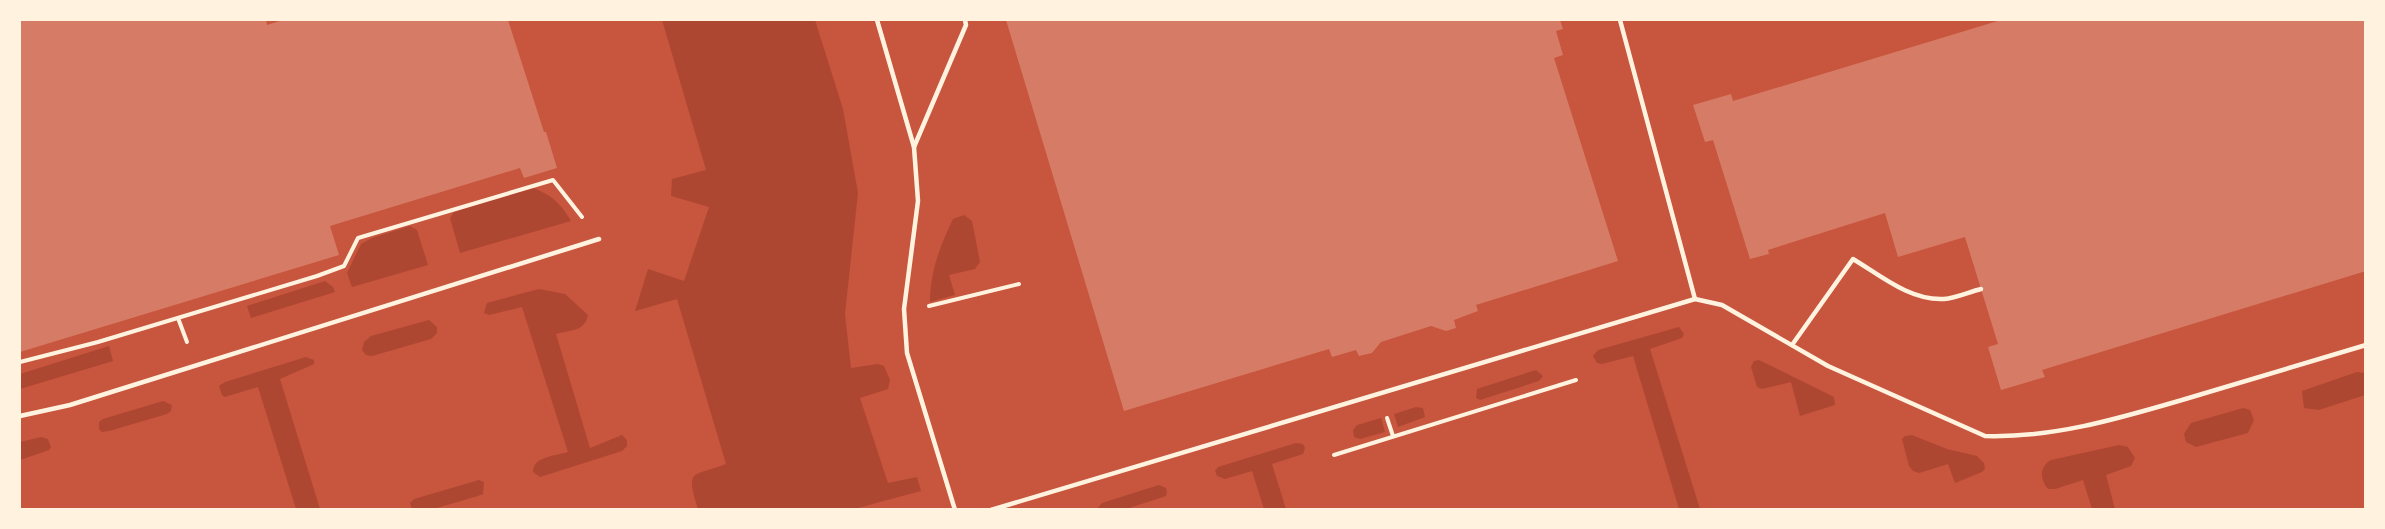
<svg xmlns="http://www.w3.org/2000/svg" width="2385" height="529" font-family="'Public Sans',sans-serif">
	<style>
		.green { fill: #ae4732 }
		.building { fill: #d67c66 }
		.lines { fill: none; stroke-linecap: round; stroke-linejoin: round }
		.path { stroke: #fff3e0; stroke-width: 4 }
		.service { stroke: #fff3e0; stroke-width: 4.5 }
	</style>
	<rect width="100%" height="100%" fill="#c8553d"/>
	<g class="green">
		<path d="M 662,20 L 815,20 L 843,109 L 858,193 L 845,314 L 851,368 L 878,364 L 884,366 L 890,380 L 888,389 L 860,398 L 888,483 L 917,477 L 921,491 L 854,509 L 698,509 C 685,468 692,477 726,464 L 677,299 L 635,311 L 648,269 L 684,281 L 709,207 L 671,196 L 672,179 L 706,170 Z"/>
		<path d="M 533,188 C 552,195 561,204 571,221 L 460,253 L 450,218 L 454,212 Z"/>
		<path d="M 964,215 L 972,221 L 980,262 L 975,269 L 949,275 L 955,295 L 930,302 C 930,272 940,246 953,219 Z"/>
		<path d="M 410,226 L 417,230 L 428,265 L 352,287 L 347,273 L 361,244 L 372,238 Z"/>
		<path d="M 325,281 L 333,287 L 335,292 L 251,318 L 247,306 Z"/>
		<path d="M 539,289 L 565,294 L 588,315 C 585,332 569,330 556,334 L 590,448 L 622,435 L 627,440 L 627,446 L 622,451 L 540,477 L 533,472 C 533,456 556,456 568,452 L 522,307 L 489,315 L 484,313 L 487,303 Z"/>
		<path d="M 429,320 L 437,327 L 437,333 L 431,339 L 372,356 L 366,355 L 362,350 L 364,342 L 371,336 Z"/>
		<path d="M 1679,327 L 1684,334 L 1682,338 L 1650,349 L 1700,509 L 1679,509 L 1633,356 L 1602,364 L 1597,363 L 1593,356 L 1598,350 Z"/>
		<path d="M 109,346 L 113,361 L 20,389 L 20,374 Z"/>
		<path d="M 306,357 L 314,360 L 314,364 L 280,379 L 320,509 L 296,509 L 258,387 L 225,397 L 222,395 L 219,386 L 225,382 Z"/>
		<path d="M 1759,360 L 1834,397 L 1835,405 L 1800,416 L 1791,382 L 1762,389 L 1757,387 L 1751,367 L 1754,361 Z"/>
		<path d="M 1536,370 L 1543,376 L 1539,381 L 1480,400 L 1476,398 L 1477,389 Z"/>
		<path d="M 2357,372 L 2365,373 L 2365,395 L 2319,410 L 2304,408 L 2302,391 Z"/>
		<path d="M 163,401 L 172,405 L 171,411 L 167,414 L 109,431 L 102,432 L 99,429 L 99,422 L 103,419 Z"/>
		<path d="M 1416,407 L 1423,408 L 1425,417 L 1398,427 L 1394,414 Z"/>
		<path d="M 2243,408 L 2250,410 L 2254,420 L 2248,433 L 2196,447 L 2186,442 L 2184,434 L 2191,423 Z"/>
		<path d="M 1381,418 L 1385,432 L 1360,439 L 1354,437 L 1353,430 L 1357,425 Z"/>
		<path d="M 1912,435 L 1947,449 L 1977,456 L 1984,463 L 1985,469 L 1982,472 L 1955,483 L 1948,464 L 1919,473 L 1913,471 L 1909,466 L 1902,439 L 1905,436 Z"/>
		<path d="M 41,437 L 48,439 L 51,447 L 49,450 L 20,460 L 20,442 Z"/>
		<path d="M 1296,443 L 1303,444 L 1305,448 L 1303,454 L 1272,464 L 1286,509 L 1264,509 L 1252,471 L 1225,479 L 1217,476 L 1215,471 L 1218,467 Z"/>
		<path d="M 2119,445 L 2128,447 L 2135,458 L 2131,466 L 2106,475 L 2115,509 L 2092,509 L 2083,480 L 2055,489 L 2048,489 C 2040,479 2039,467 2051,460 Z"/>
		<path d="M 479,480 L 484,482 L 483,494 L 478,496 L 433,509 L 412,509 L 410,503 L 414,499 Z"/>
		<path d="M 1159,485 L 1166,488 L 1167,492 L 1166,496 L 1126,509 L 1097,509 L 1102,503 Z"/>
	</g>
	<g class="building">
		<path d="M 20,20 L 266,20 L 267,25 L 283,20 L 508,20 L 544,132 L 546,132 L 557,168 L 524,178 L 520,168 L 330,226 L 339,255 L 20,352 Z"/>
		<path d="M 1006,20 L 1560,20 L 1563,29 L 1556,31 L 1563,55 L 1554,58 L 1618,261 L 1476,305 L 1478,311 L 1454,320 L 1456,328 L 1446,331 L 1431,326 L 1381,342 L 1372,353 L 1359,356 L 1356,350 L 1332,357 L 1329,349 L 1124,411 Z"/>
		<path d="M 2001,20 L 2366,20 L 2366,271 L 2042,370 L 2045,377 L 2001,390 L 1988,347 L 1998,344 L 1965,237 L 1898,257 L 1885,213 L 1768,250 L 1769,254 L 1750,259 L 1713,140 L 1705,142 L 1693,105 L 1731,94 L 1733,101 Z"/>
	</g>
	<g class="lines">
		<g class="path">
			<path d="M 929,306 L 1019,284"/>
			<path d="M 178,318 L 187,342"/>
			<path d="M 20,362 L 98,342 L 317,276 L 344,266 L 358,238 L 553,180 L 582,217"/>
			<path d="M 1387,418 L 1393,436"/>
			<path d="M 1334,455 L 1576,380"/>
		</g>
		<g class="service">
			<path d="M 877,20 L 914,147 L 918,201 L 904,309 L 907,353 L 955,510"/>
			<path d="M 1620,20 L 1695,299"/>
			<path d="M 914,147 L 966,25 L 965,20"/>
			<path d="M 1792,345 L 1853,259 C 1880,275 1910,301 1944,299 C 1956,298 1969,292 1981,289"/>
			<path d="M 20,416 L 70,405 L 599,239"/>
			<path d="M 991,510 L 1695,299 L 1722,305 L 1828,366 L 1985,436 C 2053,438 2117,419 2182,400 C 2243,382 2304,364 2366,345"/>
		</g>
	</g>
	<rect width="2385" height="529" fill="none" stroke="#fff3e0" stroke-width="42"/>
</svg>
